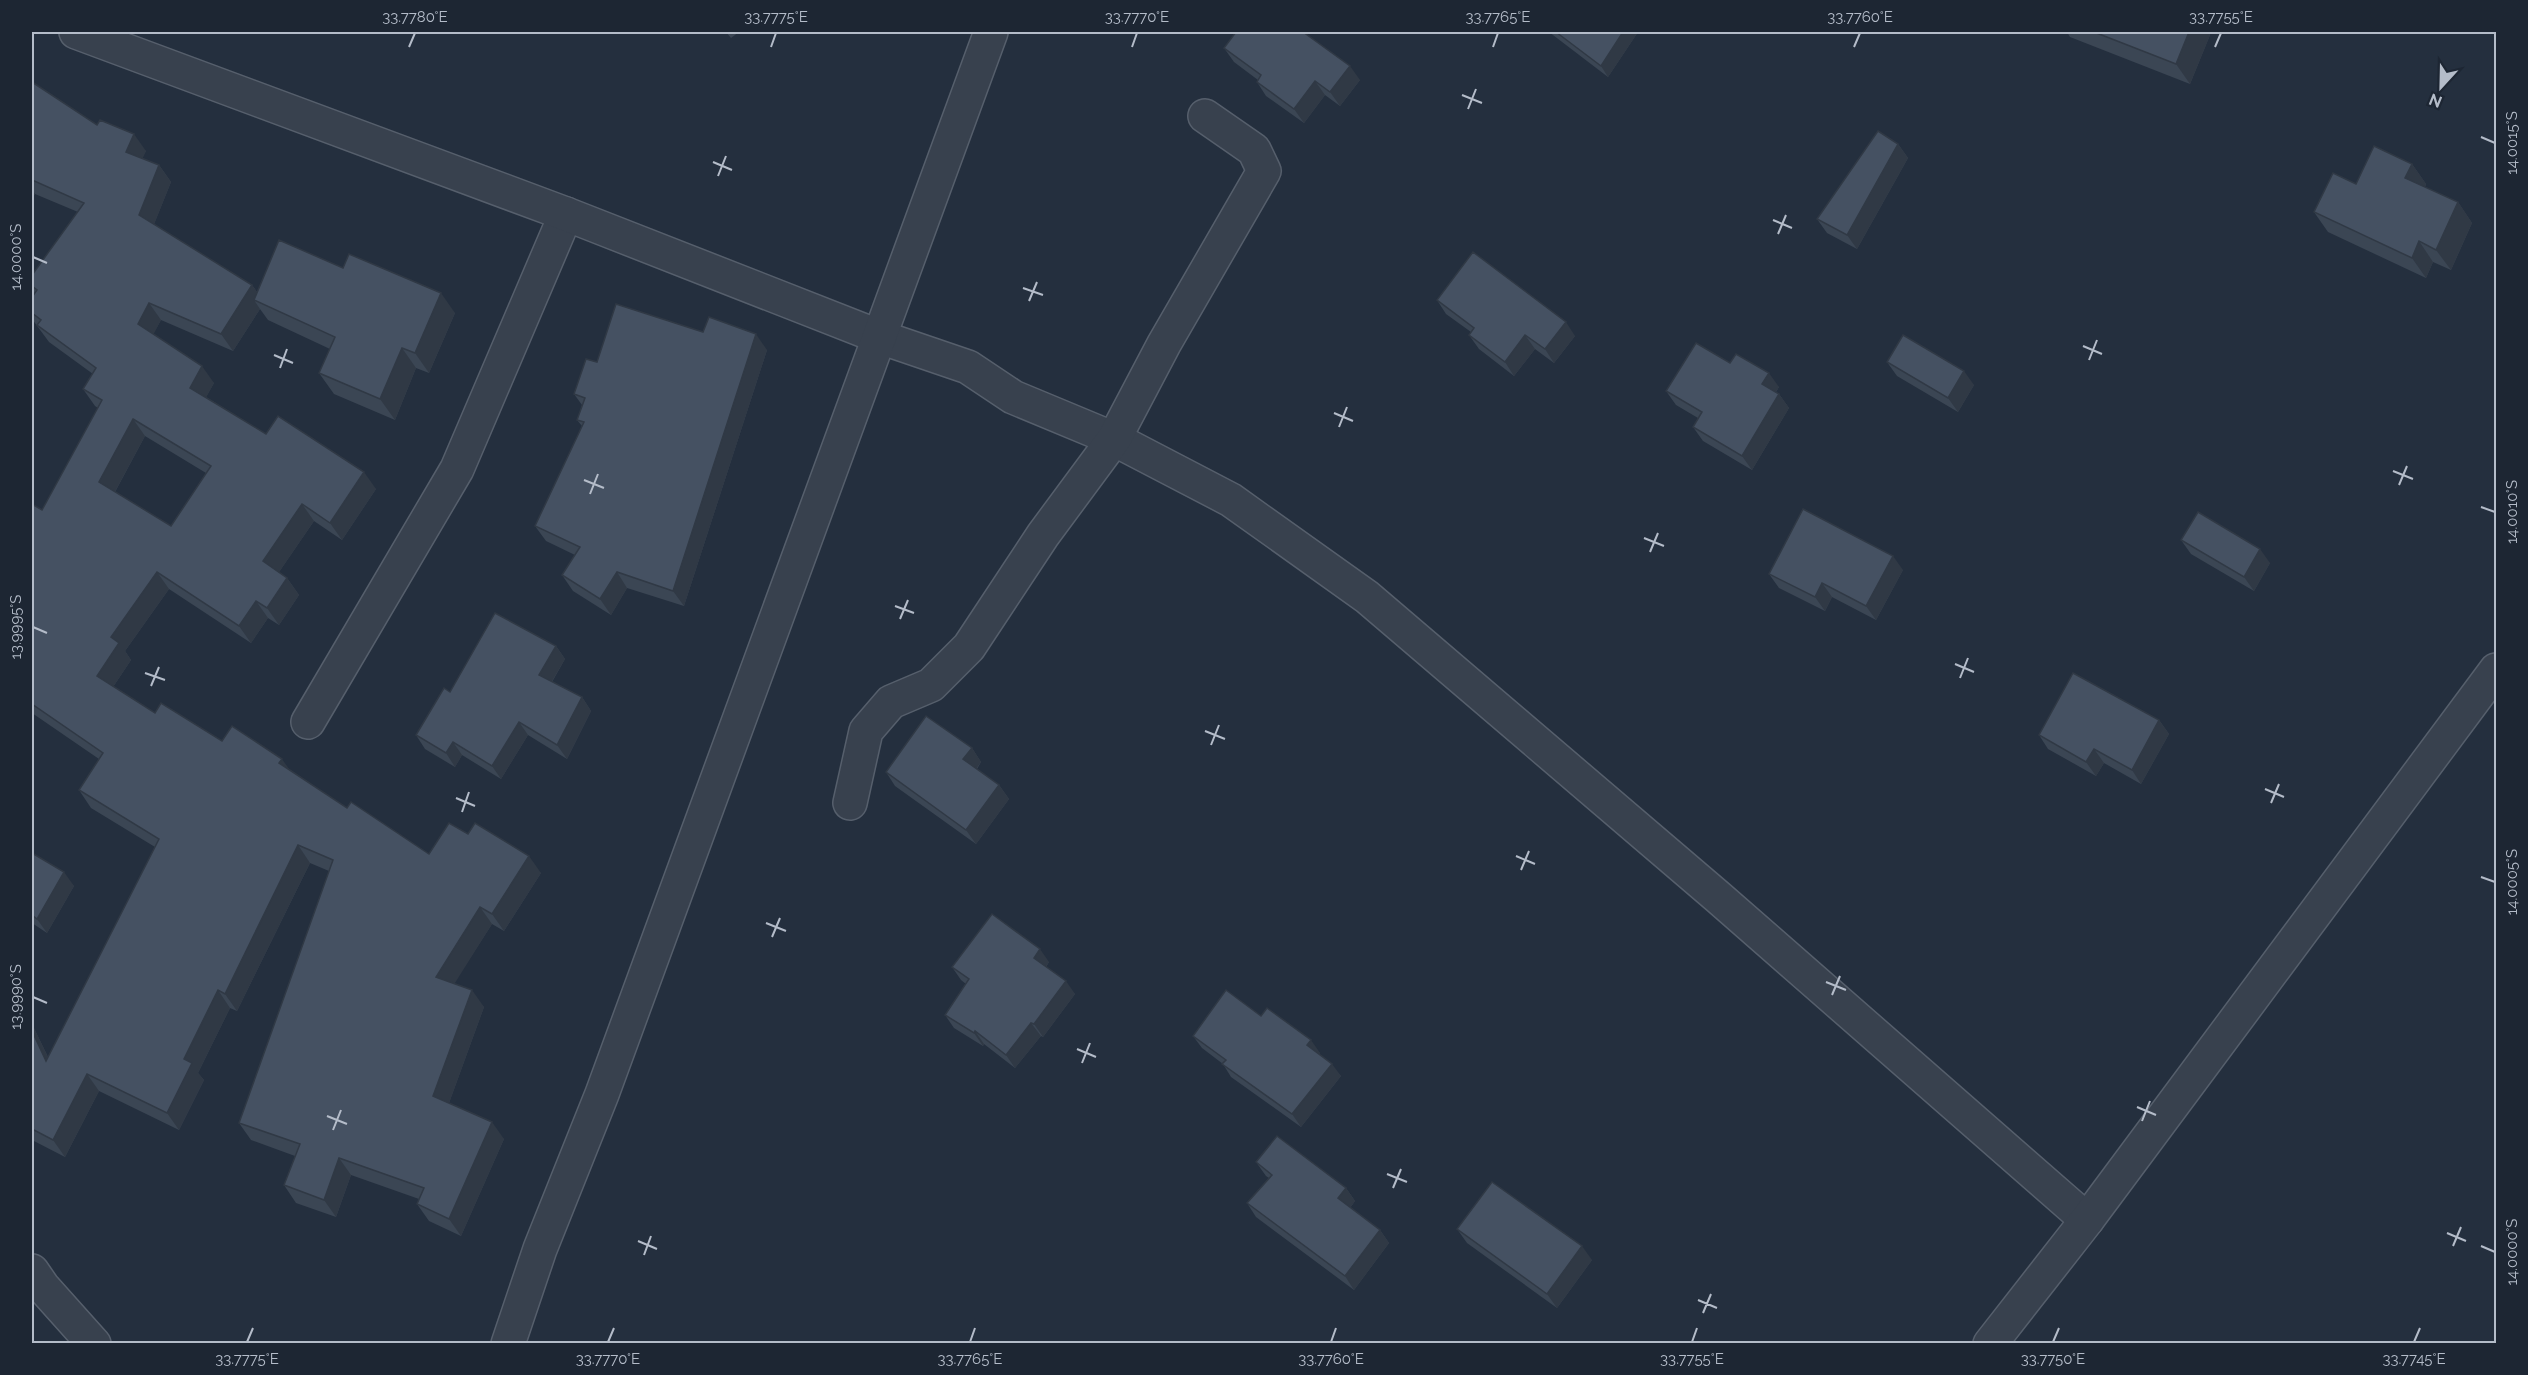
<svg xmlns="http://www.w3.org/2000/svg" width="2528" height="1375" font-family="Raleway,sans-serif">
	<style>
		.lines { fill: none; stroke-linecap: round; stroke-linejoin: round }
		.minor-casing { stroke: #565f6c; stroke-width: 36 }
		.tertiary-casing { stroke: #565f6c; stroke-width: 36 }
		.minor { stroke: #38414e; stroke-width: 33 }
		.tertiary { stroke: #38414e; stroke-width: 33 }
		.wall { fill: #3b4654; fill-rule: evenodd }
		.shaded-wall { fill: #303945 }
		.building { fill: #455162; stroke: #303945; stroke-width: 1.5; fill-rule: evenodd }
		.ticks { fill: none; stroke: #b4bcc9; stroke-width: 2 }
		.neatline { fill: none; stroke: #b4bcc9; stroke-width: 2 }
		.ticks-label { font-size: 15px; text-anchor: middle; fill: #b4bcc9 }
	</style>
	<rect width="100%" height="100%" fill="#242f3e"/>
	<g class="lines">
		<defs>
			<g id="minor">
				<path d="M 880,337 L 968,367 L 1013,397 L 1114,439 L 1231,500 L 1367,597 L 1718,897 L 2087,1220"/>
				<path d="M 308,722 L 457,469 L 566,214"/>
				<path d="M 850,803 L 866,731 L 891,702 L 931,685 L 969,647 L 1043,535 L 1114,439 L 1164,344 L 1264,171 L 1254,150 L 1205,116"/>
				<path d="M 32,1271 L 43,1287 L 94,1344"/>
				<path d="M 1990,1344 L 2087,1220 L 2496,670"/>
			</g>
			<g id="tertiary">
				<path d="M 76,32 L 566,214 L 880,337"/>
				<path d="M 508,1344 L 540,1249 L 602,1094 L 991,32"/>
			</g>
		</defs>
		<use href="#minor" class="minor-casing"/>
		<use href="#tertiary" class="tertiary-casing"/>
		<use href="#minor" class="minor"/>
		<use href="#tertiary" class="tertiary"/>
	</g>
	<g class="wall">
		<path d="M 726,32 L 739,32 L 731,38 Z"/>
		<path d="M 1549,32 L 1638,32 L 1608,77 Z"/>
		<path d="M 2067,32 L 2208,32 L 2210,35 L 2190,84 L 2070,37 Z"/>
		<path d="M 1224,48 L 1360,80 L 1340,106 L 1325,95 L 1304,123 L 1266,96 L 1257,82 L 1258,80 L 1234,62 Z"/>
		<path d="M 32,82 L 97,125 L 146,151 L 142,158 L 159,165 L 171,182 L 154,224 L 252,285 L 257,292 L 343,268 L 455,313 L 429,373 L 416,368 L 395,420 L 334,394 L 319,373 L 330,349 L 268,320 L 260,309 L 233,351 L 161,320 L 153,334 L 214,383 L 206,397 L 266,434 L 376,489 L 342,540 L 314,521 L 279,572 L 287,578 L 299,595 L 279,625 L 268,618 L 251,643 L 169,589 L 125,651 L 131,660 L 113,687 L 155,713 L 289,769 L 347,808 L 429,854 L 468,834 L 541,873 L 504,931 L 492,924 L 454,983 L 484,1007 L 449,1103 L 504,1139 L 461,1236 L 429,1221 L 417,1204 L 419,1199 L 351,1175 L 336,1217 L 296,1203 L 284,1185 L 295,1156 L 251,1140 L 239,1123 L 329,871 L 310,863 L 237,1011 L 230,1008 L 198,1073 L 204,1080 L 179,1130 L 99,1091 L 65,1157 L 32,1140 L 32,1024 L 48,1057 L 155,847 L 91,808 L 79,790 L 99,759 L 32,713 L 32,504 L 42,510 L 98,408 L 95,406 L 83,389 L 93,374 L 49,342 L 32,319 L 32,297 L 34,293 L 32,290 L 32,275 L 78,212 L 35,194 L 32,199 ZM 145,436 L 206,473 L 171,526 L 115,492 Z"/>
		<path d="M 1898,144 L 1908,158 L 1857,249 L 1827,233 L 1817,219 Z"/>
		<path d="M 2412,164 L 2426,184 L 2425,187 L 2458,202 L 2472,223 L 2451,270 L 2433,262 L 2426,278 L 2328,232 L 2314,212 L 2356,184 Z"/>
		<path d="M 1437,300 L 1575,336 L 1554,363 L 1535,349 L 1514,376 L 1479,349 L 1469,335 L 1471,332 L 1446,314 Z"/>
		<path d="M 703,332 L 767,350 L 684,606 L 627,588 L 611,615 L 573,591 L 562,575 L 575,555 L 546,541 L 535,526 L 582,426 L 577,420 L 582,405 L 574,394 L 597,362 Z"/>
		<path d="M 1887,362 L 1974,385 L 1958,412 L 1897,376 Z"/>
		<path d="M 1730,363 L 1779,387 L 1776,392 L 1779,394 L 1789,408 L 1752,470 L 1703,441 L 1693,427 L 1698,418 L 1676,405 L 1666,391 Z"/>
		<path d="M 2181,540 L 2270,563 L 2254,591 L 2191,554 Z"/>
		<path d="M 1903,570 L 1876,620 L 1832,597 L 1825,611 L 1779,588 L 1769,574 Z"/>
		<path d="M 556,646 L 565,659 L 552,682 L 582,697 L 591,711 L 567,759 L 528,735 L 501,779 L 462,755 L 455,767 L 425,749 L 416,735 L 450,692 Z"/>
		<path d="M 2159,720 L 2169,734 L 2141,784 L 2104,763 L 2096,776 L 2048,749 L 2039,735 Z"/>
		<path d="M 972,748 L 981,762 L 977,769 L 999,785 L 1009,799 L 976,844 L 895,786 L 886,772 Z"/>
		<path d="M 32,853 L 74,886 L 47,933 L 32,923 Z"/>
		<path d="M 1049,962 L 1046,967 L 1075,994 L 1043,1037 L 1041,1036 L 1015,1068 L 984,1044 L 983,1046 L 954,1028 L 945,1015 L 966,984 L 961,980 L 952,967 Z"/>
		<path d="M 1261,1016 L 1320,1053 L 1319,1054 L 1341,1076 L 1301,1127 L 1231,1077 L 1223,1064 L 1202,1048 L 1193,1036 Z"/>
		<path d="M 1256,1162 L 1346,1188 L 1355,1201 L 1350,1208 L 1380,1230 L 1389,1243 L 1354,1290 L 1256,1217 L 1247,1203 L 1269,1178 L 1266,1176 Z"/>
		<path d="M 1457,1229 L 1592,1260 L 1557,1308 L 1467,1243 Z"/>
	</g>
	<g class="shaded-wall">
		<path d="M 1623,32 L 1638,32 L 1608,77 L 1601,66 Z"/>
		<path d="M 2189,32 L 2208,32 L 2210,35 L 2190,84 L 2176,64 Z"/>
		<path d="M 1350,66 L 1360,80 L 1340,106 L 1330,92 Z"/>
		<path d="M 1315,81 L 1325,95 L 1304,123 L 1294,109 Z"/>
		<path d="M 134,134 L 146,151 L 138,169 L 126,152 Z"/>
		<path d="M 1898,144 L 1908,158 L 1857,249 L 1847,235 Z"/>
		<path d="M 2412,164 L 2426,184 L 2420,199 L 2405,178 Z"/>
		<path d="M 159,165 L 171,182 L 151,232 L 139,215 Z"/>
		<path d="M 32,189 L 35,194 L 32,199 Z"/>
		<path d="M 2458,202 L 2472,223 L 2451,270 L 2436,250 Z"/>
		<path d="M 2419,241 L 2433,262 L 2426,278 L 2412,258 Z"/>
		<path d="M 252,285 L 264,302 L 254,300 L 260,309 L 233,351 L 221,334 Z"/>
		<path d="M 441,293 L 455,313 L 429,373 L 415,353 Z"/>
		<path d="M 149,303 L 161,320 L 150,341 L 138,324 Z"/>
		<path d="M 1566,322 L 1575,336 L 1554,363 L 1545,349 Z"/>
		<path d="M 756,334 L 767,350 L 684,606 L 673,591 Z"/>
		<path d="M 1525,335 L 1535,349 L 1514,376 L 1505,362 Z"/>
		<path d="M 402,348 L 416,368 L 395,420 L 380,399 Z"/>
		<path d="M 202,366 L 214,383 L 202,405 L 190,388 Z"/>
		<path d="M 1964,371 L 1974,385 L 1958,412 L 1948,398 Z"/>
		<path d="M 1769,373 L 1779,387 L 1772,398 L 1762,384 Z"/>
		<path d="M 1779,394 L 1789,408 L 1752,470 L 1742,456 Z"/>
		<path d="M 133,419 L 145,436 L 111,499 L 99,482 Z"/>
		<path d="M 364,472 L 376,489 L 342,540 L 330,523 Z"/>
		<path d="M 302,504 L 314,521 L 275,578 L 263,561 Z"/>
		<path d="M 2260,549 L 2270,563 L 2254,591 L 2244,577 Z"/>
		<path d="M 1893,556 L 1903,570 L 1876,620 L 1866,606 Z"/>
		<path d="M 157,572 L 169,589 L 125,651 L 131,660 L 109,693 L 97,676 L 111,637 Z"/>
		<path d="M 617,572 L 627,588 L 611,615 L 600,599 Z"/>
		<path d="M 287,578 L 299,595 L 279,625 L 267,608 Z"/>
		<path d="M 1822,583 L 1832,597 L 1825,611 L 1815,597 Z"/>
		<path d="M 256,601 L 268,618 L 251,643 L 239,626 Z"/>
		<path d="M 556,646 L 565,659 L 548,688 L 539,675 Z"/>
		<path d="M 582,697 L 591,711 L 567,759 L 557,745 Z"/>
		<path d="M 2159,720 L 2169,734 L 2141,784 L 2132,770 Z"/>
		<path d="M 519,722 L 528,735 L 501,779 L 492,766 Z"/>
		<path d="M 453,742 L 462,755 L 455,767 L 446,753 Z"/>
		<path d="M 972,748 L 981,762 L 973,773 L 963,759 Z"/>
		<path d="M 2094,749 L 2104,763 L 2096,776 L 2086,762 Z"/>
		<path d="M 282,759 L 294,776 L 279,763 Z"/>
		<path d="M 999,785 L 1009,799 L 976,844 L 966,830 Z"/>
		<path d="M 298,845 L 310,863 L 237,1011 L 225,994 Z"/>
		<path d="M 529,856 L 541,873 L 504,931 L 492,914 Z"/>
		<path d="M 64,872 L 74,886 L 47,933 L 37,919 Z"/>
		<path d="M 480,907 L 492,924 L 448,994 L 436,977 Z"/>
		<path d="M 1040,949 L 1049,962 L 1043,971 L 1034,958 Z"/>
		<path d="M 1066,981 L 1075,994 L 1043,1037 L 1034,1024 Z"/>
		<path d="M 218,990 L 230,1008 L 198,1073 L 204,1080 L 179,1130 L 167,1113 L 184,1059 Z"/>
		<path d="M 472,990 L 484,1007 L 445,1114 L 433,1096 Z"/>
		<path d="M 1031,1023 L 1041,1036 L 1015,1068 L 1006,1055 Z"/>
		<path d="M 32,1024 L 58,1078 L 46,1061 L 32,1031 Z"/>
		<path d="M 975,1031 L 984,1044 L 983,1046 L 974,1033 Z"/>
		<path d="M 1311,1040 L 1320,1053 L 1316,1058 L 1307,1045 Z"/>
		<path d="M 1332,1064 L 1341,1076 L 1301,1127 L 1292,1114 Z"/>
		<path d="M 87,1074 L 99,1091 L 65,1157 L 53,1140 Z"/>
		<path d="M 492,1122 L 504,1139 L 461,1236 L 449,1219 Z"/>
		<path d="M 339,1158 L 351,1175 L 336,1217 L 324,1200 Z"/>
		<path d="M 1346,1188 L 1355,1201 L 1347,1212 L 1338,1198 Z"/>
		<path d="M 1380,1230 L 1389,1243 L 1354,1290 L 1345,1276 Z"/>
		<path d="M 1582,1246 L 1592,1260 L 1557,1308 L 1547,1294 Z"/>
	</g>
	<g class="building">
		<path d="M 1236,32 L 1303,32 L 1350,66 L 1330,92 L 1315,81 L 1294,109 L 1257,82 L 1261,75 L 1224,48 Z"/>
		<path d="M 1556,32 L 1623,32 L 1601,66 Z"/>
		<path d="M 2094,32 L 2189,32 L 2176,64 Z"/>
		<path d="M 32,82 L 97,125 L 100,120 L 134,134 L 126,152 L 159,165 L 139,215 L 252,285 L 221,334 L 149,303 L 138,324 L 202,366 L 190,388 L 266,434 L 278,416 L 364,472 L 330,523 L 302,504 L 263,561 L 287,578 L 267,608 L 256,601 L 239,626 L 157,572 L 111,637 L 119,643 L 97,676 L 155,713 L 161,703 L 222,741 L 232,726 L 282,759 L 279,763 L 347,808 L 351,802 L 429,854 L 449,823 L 468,834 L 475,823 L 529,856 L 492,914 L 480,907 L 436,977 L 472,990 L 433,1096 L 492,1122 L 449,1219 L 417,1204 L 424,1188 L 339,1158 L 324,1200 L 284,1185 L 300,1144 L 239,1123 L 333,860 L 298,845 L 225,994 L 218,990 L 184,1059 L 192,1063 L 167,1113 L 87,1074 L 53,1140 L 32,1129 L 32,1031 L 46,1061 L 159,839 L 79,790 L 103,753 L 32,704 L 32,504 L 42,510 L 102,400 L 83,389 L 96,368 L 37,325 L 41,320 L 32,313 L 32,297 L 37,290 L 32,286 L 32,275 L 84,203 L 32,180 ZM 133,419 L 211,466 L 171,526 L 99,482 Z"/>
		<path d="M 1878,131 L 1898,144 L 1847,235 L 1817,219 Z"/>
		<path d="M 2374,146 L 2412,164 L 2405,178 L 2458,202 L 2436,250 L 2419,241 L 2412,258 L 2314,212 L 2333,173 L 2356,184 Z"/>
		<path d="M 279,240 L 343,268 L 349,254 L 441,293 L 415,353 L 402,348 L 380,399 L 319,373 L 335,337 L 254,300 Z"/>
		<path d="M 1473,252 L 1566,322 L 1545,349 L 1525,335 L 1505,362 L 1469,335 L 1474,328 L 1437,300 Z"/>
		<path d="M 616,304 L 703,332 L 709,317 L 756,334 L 673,591 L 617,572 L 600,599 L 562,575 L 580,547 L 535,526 L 584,422 L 577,420 L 585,398 L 574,394 L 586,359 L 597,362 Z"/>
		<path d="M 1903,335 L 1964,371 L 1948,398 L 1887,362 Z"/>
		<path d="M 1696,343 L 1730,363 L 1736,354 L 1769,373 L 1762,384 L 1779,394 L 1742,456 L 1693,427 L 1702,412 L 1666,391 Z"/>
		<path d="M 1803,509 L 1893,556 L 1866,606 L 1822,583 L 1815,597 L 1769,574 Z"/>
		<path d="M 2198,512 L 2260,549 L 2244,577 L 2181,540 Z"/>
		<path d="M 495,613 L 556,646 L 539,675 L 582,697 L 557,745 L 519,722 L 492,766 L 453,742 L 446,753 L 416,735 L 444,688 L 450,692 Z"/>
		<path d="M 2073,673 L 2159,720 L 2132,770 L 2094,749 L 2086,762 L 2039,735 Z"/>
		<path d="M 926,716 L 972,748 L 963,759 L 999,785 L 966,830 L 886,772 Z"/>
		<path d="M 32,853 L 64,872 L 37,919 L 32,915 Z"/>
		<path d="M 992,914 L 1040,949 L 1034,958 L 1066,981 L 1034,1024 L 1031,1023 L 1006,1055 L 975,1031 L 974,1033 L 945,1015 L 969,979 L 952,967 Z"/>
		<path d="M 1226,990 L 1261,1016 L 1267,1008 L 1311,1040 L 1307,1045 L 1332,1064 L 1292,1114 L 1222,1064 L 1226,1060 L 1193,1036 Z"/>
		<path d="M 1277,1136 L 1346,1188 L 1338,1198 L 1380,1230 L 1345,1276 L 1247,1203 L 1272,1175 L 1256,1162 Z"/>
		<path d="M 1492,1182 L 1582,1246 L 1547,1294 L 1457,1229 Z"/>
	</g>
	<path class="ticks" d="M 409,47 L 415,33M 771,47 L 776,33M 1132,47 L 1137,33M 1493,47 L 1498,33M 1854,47 L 1860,33M 2215,47 L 2221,33M 1462,95 L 1482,103M 1468,109 L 1476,89M 2481,137 L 2495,143M 713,162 L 732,170M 718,176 L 726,156M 1773,220 L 1792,228M 1778,234 L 1786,215M 33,257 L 47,263M 1023,288 L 1043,295M 1029,301 L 1037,282M 2083,346 L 2102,354M 274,355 L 293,363M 2089,360 L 2097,340M 280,368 L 287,349M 1334,413 L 1353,421M 1339,427 L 1347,407M 2393,471 L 2413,479M 584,480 L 604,488M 2399,485 L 2407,466M 590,494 L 598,474M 2481,507 L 2495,512M 1644,538 L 1664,546M 1650,552 L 1658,533M 895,606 L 914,613M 900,619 L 908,600M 33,627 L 47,633M 1955,664 L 1974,672M 145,673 L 165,680M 1960,678 L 1968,658M 151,686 L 159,667M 1205,731 L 1225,739M 1211,745 L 1219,725M 2265,789 L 2284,797M 456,798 L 475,806M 2271,803 L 2279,784M 462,812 L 469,792M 1516,856 L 1535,864M 1521,870 L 1529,851M 2481,877 L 2495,882M 766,923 L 786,931M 772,937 L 780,918M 1826,982 L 1846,990M 1832,995 L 1840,976M 33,997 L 47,1003M 1077,1049 L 1096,1057M 1082,1063 L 1090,1043M 2137,1107 L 2156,1115M 327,1116 L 347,1124M 2142,1121 L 2150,1101M 333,1130 L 341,1110M 1387,1174 L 1407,1182M 1393,1188 L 1401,1169M 2447,1233 L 2466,1241M 638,1241 L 657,1249M 2453,1246 L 2461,1227M 2481,1246 L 2495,1252M 644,1255 L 651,1236M 1698,1300 L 1717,1308M 1703,1313 L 1711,1294M 247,1342 L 253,1328M 608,1342 L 614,1328M 970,1342 L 975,1328M 1331,1342 L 1336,1328M 1692,1342 L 1697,1328M 2053,1342 L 2059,1328M 2414,1342 L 2420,1328"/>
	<rect width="2528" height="1375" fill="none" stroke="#1d2633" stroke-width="66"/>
	<g transform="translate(2441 87) rotate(202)" stroke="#1d2633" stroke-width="4.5" paint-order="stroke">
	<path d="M0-4.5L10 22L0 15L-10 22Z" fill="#b4bcc9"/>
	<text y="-9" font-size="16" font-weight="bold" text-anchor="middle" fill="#b4bcc9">N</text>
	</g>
	<rect x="33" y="33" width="2462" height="1309" class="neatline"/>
	<g class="ticks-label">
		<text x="415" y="22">33.7780°E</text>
		<text x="776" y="22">33.7775°E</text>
		<text x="1137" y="22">33.7770°E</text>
		<text x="1498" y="22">33.7765°E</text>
		<text x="1860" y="22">33.7760°E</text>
		<text x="2221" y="22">33.7755°E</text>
		<text transform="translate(2512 143) rotate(-90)" y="5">14.0015°S</text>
		<text transform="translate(16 257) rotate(-90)" y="5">14.0000°S</text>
		<text transform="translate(2512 512) rotate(-90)" y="5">14.0010°S</text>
		<text transform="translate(16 627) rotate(-90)" y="5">13.9995°S</text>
		<text transform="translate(2512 882) rotate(-90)" y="5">14.0005°S</text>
		<text transform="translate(16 997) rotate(-90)" y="5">13.9990°S</text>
		<text transform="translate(2512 1252) rotate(-90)" y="5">14.0000°S</text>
		<text x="247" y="1364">33.7775°E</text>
		<text x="608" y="1364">33.7770°E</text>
		<text x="970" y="1364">33.7765°E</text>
		<text x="1331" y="1364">33.7760°E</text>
		<text x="1692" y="1364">33.7755°E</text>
		<text x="2053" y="1364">33.7750°E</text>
		<text x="2414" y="1364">33.7745°E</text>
	</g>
</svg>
